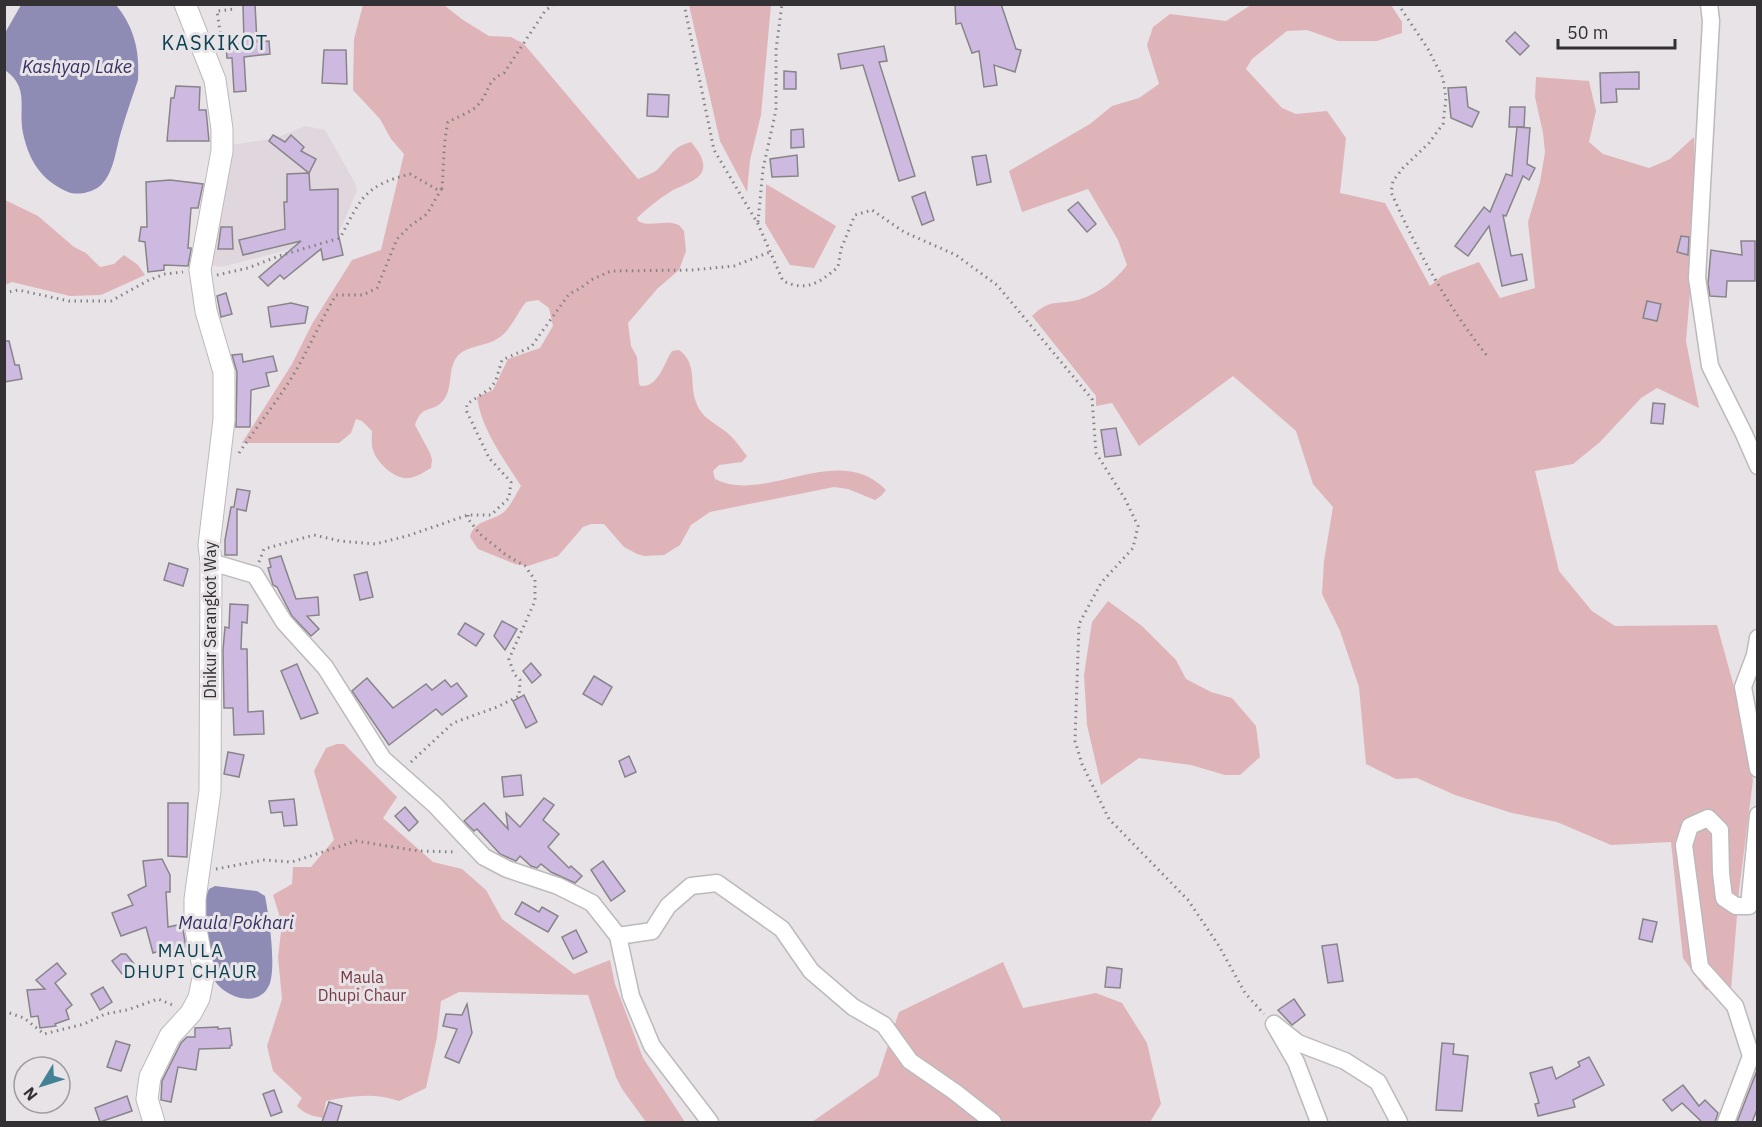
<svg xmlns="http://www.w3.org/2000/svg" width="1762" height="1127" font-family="'IBM Plex Sans',sans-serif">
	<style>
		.built { fill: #e0d6de }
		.green { fill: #dfb4b8 }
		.water { fill: #8e8bb4 }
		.building { fill: #ceb9e1; stroke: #878589; stroke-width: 1.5 }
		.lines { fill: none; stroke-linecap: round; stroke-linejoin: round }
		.minor-casing { stroke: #bdb9bd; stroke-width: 19 }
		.tertiary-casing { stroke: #bdb9bd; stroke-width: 23 }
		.path { stroke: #858285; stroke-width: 3; stroke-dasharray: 1.5 4.5; stroke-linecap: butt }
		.minor { stroke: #fff; stroke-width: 16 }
		.tertiary { stroke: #fff; stroke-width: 21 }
		.labels { text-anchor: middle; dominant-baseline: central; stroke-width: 6; stroke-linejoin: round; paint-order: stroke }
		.street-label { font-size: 16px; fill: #333133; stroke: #e7e3e7 }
		.park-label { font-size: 16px; fill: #7a3a44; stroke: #e7e3e7 }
		.water-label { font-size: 18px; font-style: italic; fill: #372f64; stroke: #e7e3e7 }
		.neighbourhood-label { font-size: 18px; letter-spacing: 1.5px; fill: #0c4252; stroke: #e7e3e7 }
		.quarter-label { font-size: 20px; letter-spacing: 1.5px; fill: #0c4252; stroke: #e7e3e7 }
	</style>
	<rect width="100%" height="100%" fill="#e7e3e7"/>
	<path class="built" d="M 306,126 L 325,130 L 355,183 L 357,191 L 342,226 L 334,238 L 221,267 L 212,265 L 209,262 L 226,146 L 275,138 Z"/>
	<g class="green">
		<path d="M 363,5 L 444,5 L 463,20 L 489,36 L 511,37 L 524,44 L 638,179 C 645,176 651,174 657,170 C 670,158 671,147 691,142 C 697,149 707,162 702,172 C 697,182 679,186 670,192 C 659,199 647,208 637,218 L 638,221 C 650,228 665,219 679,225 L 684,231 L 686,251 L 679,270 L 658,288 L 628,323 L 631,346 L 637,357 L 639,384 L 641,386 C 658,388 664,363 672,351 L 679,350 C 698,363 689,385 696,402 C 701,417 713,422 725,431 C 734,438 740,447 747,456 L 742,462 L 719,465 L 713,471 L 715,479 C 766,505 838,440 886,490 L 881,496 L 875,500 L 848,489 L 834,487 L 710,512 L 691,525 L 680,545 L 664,555 L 644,556 L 637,554 L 624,547 L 604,524 L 591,524 L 583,527 L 558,556 L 528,566 L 515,564 L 478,549 L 470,537 C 474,519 493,522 505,511 C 511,505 516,494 521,486 C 504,459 481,429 477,397 L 493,390 L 508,359 L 540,348 L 553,326 L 549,308 L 538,300 L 526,302 C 517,313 510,332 497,339 C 485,347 465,345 456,358 C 447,372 454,389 442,402 C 431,413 422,404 415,425 L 430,453 L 432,460 L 431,468 C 424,472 417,477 409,478 C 395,480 377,463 373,450 C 371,444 372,437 372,431 L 362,421 L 356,419 L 351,433 L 339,443 L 242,443 L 292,364 L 312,324 L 352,260 L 381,250 L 404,154 L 391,139 L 380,119 L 353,90 L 354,39 Z"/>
		<path d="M 689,5 L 771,5 L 761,115 L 750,160 L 747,192 L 720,141 Z"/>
		<path d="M 1251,5 L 1391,5 L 1402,22 L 1402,33 L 1377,41 L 1338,41 L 1307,30 L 1287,31 L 1252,59 L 1246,69 L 1282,108 L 1296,114 L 1327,111 L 1346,138 L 1340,193 L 1385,203 L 1430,286 L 1442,276 L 1479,262 L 1500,298 L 1535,288 L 1528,222 L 1540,182 L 1545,152 L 1543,133 L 1535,97 L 1536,77 L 1589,81 L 1596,111 L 1589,142 L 1603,154 L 1649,168 L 1670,159 L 1694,137 L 1696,222 L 1686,341 L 1699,408 L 1657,388 L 1641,398 L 1600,442 L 1573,464 L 1535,471 L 1559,571 L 1592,611 L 1615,626 L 1717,625 L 1739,705 L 1753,780 L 1739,891 L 1731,990 L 1706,990 L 1683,958 L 1671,842 L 1611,845 L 1557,822 L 1512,813 L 1455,795 L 1417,778 L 1396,779 L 1366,764 L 1359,687 L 1340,631 L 1322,594 L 1324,561 L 1333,507 L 1313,484 L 1296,431 L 1233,376 L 1139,446 L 1112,403 L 1096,406 L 1096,396 L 1032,316 C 1052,297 1058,306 1081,299 C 1099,293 1116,280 1127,265 L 1118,240 L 1088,189 L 1022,212 L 1009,171 L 1090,124 L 1112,106 L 1139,98 L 1159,84 L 1147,45 L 1153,27 L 1170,14 L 1226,21 Z"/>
		<path d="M 766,184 L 836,226 L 814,268 L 790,265 L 765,223 Z"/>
		<path d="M 5,200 L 38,216 L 74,247 L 86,253 L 100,267 L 114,264 L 124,255 L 138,265 L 145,275 L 101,295 L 70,296 L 12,282 L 5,285 Z"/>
		<path d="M 1108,601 L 1142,626 L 1176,660 L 1186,679 L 1211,692 L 1232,698 L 1256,726 L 1260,757 L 1240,775 L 1225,775 L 1191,765 L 1139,758 L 1101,785 L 1087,725 L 1084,675 L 1092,622 Z"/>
		<path d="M 337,744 L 344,744 L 397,797 L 383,818 L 433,862 L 462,869 L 486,890 L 502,919 L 574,974 L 610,960 L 615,984 L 643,1058 L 685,1122 L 646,1122 L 622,1089 L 616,1077 L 588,995 L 459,992 L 441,1001 L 437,1037 L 426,1088 L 399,1101 C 375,1092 350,1096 326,1101 L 323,1118 C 313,1116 304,1114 297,1106 L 302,1098 L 273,1071 L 267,1046 L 282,999 L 278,957 L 282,924 L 273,895 L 292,884 L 293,867 L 311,867 L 334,840 L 314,771 L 326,748 Z"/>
		<path d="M 1003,962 L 1023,1008 L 1096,993 L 1122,1003 L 1147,1043 L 1161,1104 L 1150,1122 L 812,1122 L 878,1076 L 899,1012 Z"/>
	</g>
	<g class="water">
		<path d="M 21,5 L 116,5 C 134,27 140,51 138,80 C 132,97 126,115 121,132 C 116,148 114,172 102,184 C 95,192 78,196 68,192 C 41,180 29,161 23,133 C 18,107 30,88 5,70 L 5,33 Z"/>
		<path d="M 215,886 L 257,891 L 265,896 C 269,916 276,964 270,983 C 260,1011 221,997 212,976 C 208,965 209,950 207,939 C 206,929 203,917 203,907 C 204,901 207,894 209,889 Z"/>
	</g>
	<g class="building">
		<path d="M 243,4 L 255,4 L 257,42 L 269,41 L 270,54 L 244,57 L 246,91 L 234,92 L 232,58 L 227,58 L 226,46 L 244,43 Z"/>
		<path d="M 955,4 L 1001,4 L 1016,49 L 1021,50 L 1015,72 L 994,65 L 997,85 L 984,87 L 979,51 L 972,53 L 961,23 L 956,24 Z"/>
		<path d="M 1515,32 L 1529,46 L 1520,55 L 1506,41 Z"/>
		<path d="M 884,46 L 887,61 L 879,62 L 915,176 L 899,181 L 863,65 L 841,69 L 838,54 Z"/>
		<path d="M 324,50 L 346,50 L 347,84 L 322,83 Z"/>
		<path d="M 784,71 L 796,72 L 796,89 L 784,89 Z"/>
		<path d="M 1639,72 L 1639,89 L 1616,89 L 1617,102 L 1601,103 L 1600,73 Z"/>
		<path d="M 176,86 L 200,87 L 199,110 L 206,110 L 209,141 L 167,141 L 171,98 L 174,98 Z"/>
		<path d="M 1466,87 L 1468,107 L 1479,112 L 1472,127 L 1451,118 L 1448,88 Z"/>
		<path d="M 648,94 L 669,95 L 668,117 L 647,116 Z"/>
		<path d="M 1510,107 L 1525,107 L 1524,127 L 1509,127 Z"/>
		<path d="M 1517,127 L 1530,128 L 1527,164 L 1535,168 L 1529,180 L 1523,176 L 1506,216 L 1503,215 L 1511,256 L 1522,254 L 1527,280 L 1502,286 L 1489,226 L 1468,256 L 1455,246 L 1484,207 L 1490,212 L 1506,174 L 1512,176 Z"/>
		<path d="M 803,129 L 804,147 L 791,148 L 791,130 Z"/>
		<path d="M 273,135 L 285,142 L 291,135 L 304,147 L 301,151 L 316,159 L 309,173 L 269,141 Z"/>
		<path d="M 797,155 L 798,176 L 772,177 L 770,159 Z"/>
		<path d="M 986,155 L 991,182 L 977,185 L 972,157 Z"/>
		<path d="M 309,173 L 310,190 L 338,189 L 338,233 L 343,255 L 323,260 L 321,249 L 284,279 L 280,275 L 268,286 L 259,277 L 301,241 L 243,255 L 239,240 L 285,229 L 284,202 L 287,202 L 287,174 Z"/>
		<path d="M 170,180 L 203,184 L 198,208 L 191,208 L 188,248 L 191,248 L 191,250 L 188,266 L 164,265 L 164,270 L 148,272 L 145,242 L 139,241 L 141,227 L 147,227 L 146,182 Z"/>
		<path d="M 925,192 L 934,220 L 922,225 L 912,197 Z"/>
		<path d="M 1078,202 L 1096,224 L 1087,232 L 1068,210 Z"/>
		<path d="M 221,227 L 232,227 L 233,249 L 218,249 Z"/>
		<path d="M 1681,236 L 1689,237 L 1688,255 L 1677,252 Z"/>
		<path d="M 1741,241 L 1755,241 L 1755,281 L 1727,281 L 1726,297 L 1710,296 L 1708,284 L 1711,250 L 1742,255 Z"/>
		<path d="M 226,293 L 232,314 L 221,317 L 217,296 Z"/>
		<path d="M 1647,301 L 1661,304 L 1657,321 L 1643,318 Z"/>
		<path d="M 291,303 L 308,307 L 305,323 L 271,327 L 268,307 Z"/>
		<path d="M 4,341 L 9,341 L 15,365 L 19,365 L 22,379 L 4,382 Z"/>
		<path d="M 242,354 L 243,362 L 273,356 L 277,371 L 266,373 L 269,386 L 251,390 L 250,427 L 236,427 L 237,372 L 232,355 Z"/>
		<path d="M 1653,403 L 1665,404 L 1663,424 L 1651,423 Z"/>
		<path d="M 1116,428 L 1121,455 L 1105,457 L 1101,430 Z"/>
		<path d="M 237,489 L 250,491 L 246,511 L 237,509 L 237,555 L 225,555 L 225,540 L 231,507 L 234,507 Z"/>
		<path d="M 281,556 L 296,599 L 318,597 L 319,615 L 307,616 L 319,629 L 311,636 L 292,616 L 277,587 L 273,585 L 268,568 L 271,567 L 269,559 Z"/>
		<path d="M 169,563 L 188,569 L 183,586 L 164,580 Z"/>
		<path d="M 367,572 L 373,597 L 360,600 L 354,575 Z"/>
		<path d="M 230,604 L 248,605 L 247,623 L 242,622 L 241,649 L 247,649 L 248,712 L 263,711 L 264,734 L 234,735 L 233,708 L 224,708 L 223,650 L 225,627 L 229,628 Z"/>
		<path d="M 502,621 L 517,629 L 505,650 L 494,636 Z"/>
		<path d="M 465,623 L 484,634 L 476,646 L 458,634 Z"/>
		<path d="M 531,663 L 541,675 L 532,683 L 523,671 Z"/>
		<path d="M 297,664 L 318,713 L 301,719 L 281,671 Z"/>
		<path d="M 594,676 L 612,687 L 602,705 L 583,694 Z"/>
		<path d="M 367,678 L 393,708 L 426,684 L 432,690 L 445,680 L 451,687 L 457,683 L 467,696 L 442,715 L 436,709 L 389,745 L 352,691 Z"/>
		<path d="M 524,695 L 537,722 L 526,728 L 513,701 Z"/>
		<path d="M 228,752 L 244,755 L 239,777 L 224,774 Z"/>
		<path d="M 629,756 L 636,772 L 625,777 L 619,761 Z"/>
		<path d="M 521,775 L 523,795 L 504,797 L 502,777 Z"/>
		<path d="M 544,798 L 554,805 L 543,820 L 559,834 L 548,847 L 569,868 L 571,866 L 582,876 L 575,883 L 551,872 L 541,864 L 537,868 L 531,866 L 520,856 L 516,861 L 500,854 L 477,829 L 474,831 L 464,821 L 484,803 L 508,829 L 506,813 L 520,827 Z"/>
		<path d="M 294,799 L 297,825 L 284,826 L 282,812 L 271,813 L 269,801 Z"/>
		<path d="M 168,803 L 188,803 L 187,857 L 168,856 Z"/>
		<path d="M 405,807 L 418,822 L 409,831 L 395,816 Z"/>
		<path d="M 162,859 L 170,875 L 170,892 L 166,892 L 168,927 L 182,924 L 186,947 L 172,949 L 172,947 L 153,953 L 146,927 L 121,936 L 112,913 L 133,905 L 128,895 L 146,886 L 143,861 Z"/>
		<path d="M 603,861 L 625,891 L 611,901 L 591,870 Z"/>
		<path d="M 522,902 L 539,912 L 542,907 L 558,916 L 548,932 L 515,914 Z"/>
		<path d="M 1643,919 L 1657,922 L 1652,942 L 1639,939 Z"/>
		<path d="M 576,930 L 587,952 L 573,959 L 562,937 Z"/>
		<path d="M 1337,944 L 1343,981 L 1328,983 L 1322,946 Z"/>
		<path d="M 121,954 L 126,954 L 134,964 L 122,974 L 112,961 Z"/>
		<path d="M 57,963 L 66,974 L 55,983 L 72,1005 L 66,1010 L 69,1019 L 55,1024 L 56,1026 L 40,1028 L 38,1016 L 31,1017 L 27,990 L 45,989 L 36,980 Z"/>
		<path d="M 1107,967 L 1122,969 L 1120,988 L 1105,987 Z"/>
		<path d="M 103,987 L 112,1002 L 100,1010 L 91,994 Z"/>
		<path d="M 1294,999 L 1305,1015 L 1292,1025 L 1278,1010 Z"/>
		<path d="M 467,1004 L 472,1033 L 459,1063 L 445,1057 L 457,1029 L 443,1026 L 446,1014 L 462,1015 Z"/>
		<path d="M 218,1027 L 218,1029 L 230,1028 L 232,1045 L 230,1046 L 230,1048 L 199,1049 L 196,1070 L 178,1067 L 171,1102 L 161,1100 L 162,1081 L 181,1043 L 187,1037 L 195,1037 L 195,1028 Z"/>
		<path d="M 116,1041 L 130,1045 L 121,1071 L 107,1067 Z"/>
		<path d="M 1442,1043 L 1454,1044 L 1453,1054 L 1468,1056 L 1462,1111 L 1436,1110 Z"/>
		<path d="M 1589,1057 L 1604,1085 L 1573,1100 L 1575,1107 L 1538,1116 L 1535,1104 L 1539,1103 L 1530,1073 L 1552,1067 L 1556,1079 L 1580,1066 L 1578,1062 Z"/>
		<path d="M 1758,1068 L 1758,1107 L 1752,1122 L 1737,1122 Z"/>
		<path d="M 1683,1085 L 1699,1106 L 1705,1100 L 1718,1113 L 1715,1122 L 1702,1122 L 1682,1103 L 1672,1111 L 1663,1100 Z"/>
		<path d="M 274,1090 L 282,1112 L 271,1116 L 263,1094 Z"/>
		<path d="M 127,1096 L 132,1111 L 100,1122 L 95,1108 Z"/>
		<path d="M 329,1102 L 342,1106 L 337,1122 L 322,1122 Z"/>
	</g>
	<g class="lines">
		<defs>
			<g id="minor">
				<path d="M 1709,4 L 1711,21 L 1697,278 L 1710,366 L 1744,434 L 1758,466"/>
				<path d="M 211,562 L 255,575 L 284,622 L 325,667 L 383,759 L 435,805 L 484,857 L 507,869 L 558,886 L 592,903 L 618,936 L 631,996 L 652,1046 L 710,1122"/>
				<path d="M 1758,638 L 1755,655 L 1743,687 L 1758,769"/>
				<path d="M 618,936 L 652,931 L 668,906 L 691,886 L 717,883 L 782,929 L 811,971 L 853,1007 L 884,1025 L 910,1061 L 955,1092 L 993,1122"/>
				<path d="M 1319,1122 L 1296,1062 L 1274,1024 L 1298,1043 L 1345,1061 L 1378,1082 L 1399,1122"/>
				<path d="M 1726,1122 L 1751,1056 L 1735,1006 L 1700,967 L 1684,845 L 1690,826 L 1708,818 L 1720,830 L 1721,873 L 1724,898 L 1736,906 L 1749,906 L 1758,815"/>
			</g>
			<path id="tertiary" d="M 154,1122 L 147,1099 L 150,1077 L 170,1036 L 191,1013 L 199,998 L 204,973 L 195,924 L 195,899 L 210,791 L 211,562 L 209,545 L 224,420 L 224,372 L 206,311 L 200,270 L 222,151 L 222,129 L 215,80 L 185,4"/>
		</defs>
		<use href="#minor" class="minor-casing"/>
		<use href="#tertiary" class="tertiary-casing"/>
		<g class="path">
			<path d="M 684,4 L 714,150 L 758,224 L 783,281 C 807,292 819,283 838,267 L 841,249 L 855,215 L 872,210 L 904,232 L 956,255 L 997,285 L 1092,399 L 1096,453 L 1125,499 L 1138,526 L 1133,548 L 1101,583 L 1079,624 L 1075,741 L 1082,764 L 1109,819 L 1188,900 L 1219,946 L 1245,993 L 1264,1014"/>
			<path d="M 1398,4 L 1428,49 L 1443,78 L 1446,98 L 1443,124 L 1429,143 L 1403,168 L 1393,181 L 1391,192 C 1417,251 1448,307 1488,357"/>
			<path d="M 221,42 L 242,41"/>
			<path d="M 222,45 L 217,11 L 235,9"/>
			<path d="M 758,222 L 763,169 L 776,110 L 776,50 L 782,4"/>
			<path d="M 217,275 L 248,268 L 279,256 L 340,238 C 361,199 363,186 410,174 L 438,190 L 442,188 C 444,166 443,144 448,122 C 457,117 470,113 477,106 C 490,93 485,81 504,73 L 545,11 L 554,4"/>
			<path d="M 4,293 L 18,290 L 69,301 L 111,301 L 149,280 L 165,274 L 183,272"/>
			<path d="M 239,453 C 259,423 282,396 299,365 C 312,342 322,318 336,295 L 363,295 L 377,288 L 397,239 L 410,226 L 427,214 L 442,188"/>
			<path d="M 259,562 L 264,549 L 314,535 L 340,541 L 375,544 L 407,536 L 468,515 L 491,515 L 509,498 L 511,482 L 489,458 L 466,410 L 467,404 L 491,388 L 496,380 L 502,360 L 531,347 L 569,294 L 579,289 L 593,279 L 611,271 L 692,270 L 734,266 L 770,252"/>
			<path d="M 411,762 L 453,723 L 497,707 L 519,696 L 520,680 L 514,674 L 509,659 L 535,601 L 535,580 L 525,566 L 506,555 L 480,534 L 468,519 L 468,515"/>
			<path d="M 216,869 L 264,860 L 292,862 L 356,841 L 419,851 L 457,852"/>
			<path d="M 4,1011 L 24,1018 L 44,1034 L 84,1024 L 105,1014 L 127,1010 L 158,999 L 175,1006"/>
		</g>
		<use href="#minor" class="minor"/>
		<use href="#tertiary" class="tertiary"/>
	</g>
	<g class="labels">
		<g class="street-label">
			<text transform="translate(210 620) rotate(-90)">Dhikur Sarangkot Way</text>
		</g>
		<g class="park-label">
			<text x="362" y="977">Maula<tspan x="362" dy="18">Dhupi Chaur</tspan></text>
		</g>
		<g class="water-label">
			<text x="77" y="66">Kashyap Lake</text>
			<text x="236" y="922">Maula Pokhari</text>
		</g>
		<g class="neighbourhood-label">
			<text x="191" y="950">MAULA<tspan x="191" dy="21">DHUPI CHAUR</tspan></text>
		</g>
		<g class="quarter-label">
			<text x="215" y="42">KASKIKOT</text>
		</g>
	</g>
	<rect width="1762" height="1127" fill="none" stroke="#333133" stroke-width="12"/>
	<g transform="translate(42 1085) rotate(232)"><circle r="28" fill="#e7e3e7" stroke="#9f9c9f" stroke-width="1.5"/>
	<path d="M0-4.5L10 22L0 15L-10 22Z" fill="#438197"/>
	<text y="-9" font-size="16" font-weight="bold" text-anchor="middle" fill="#333133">N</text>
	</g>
	<path d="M1558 39v9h117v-9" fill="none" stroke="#333133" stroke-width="3"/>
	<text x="1567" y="39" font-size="18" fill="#333133" stroke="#e7e3e7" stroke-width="4.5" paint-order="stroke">50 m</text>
</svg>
